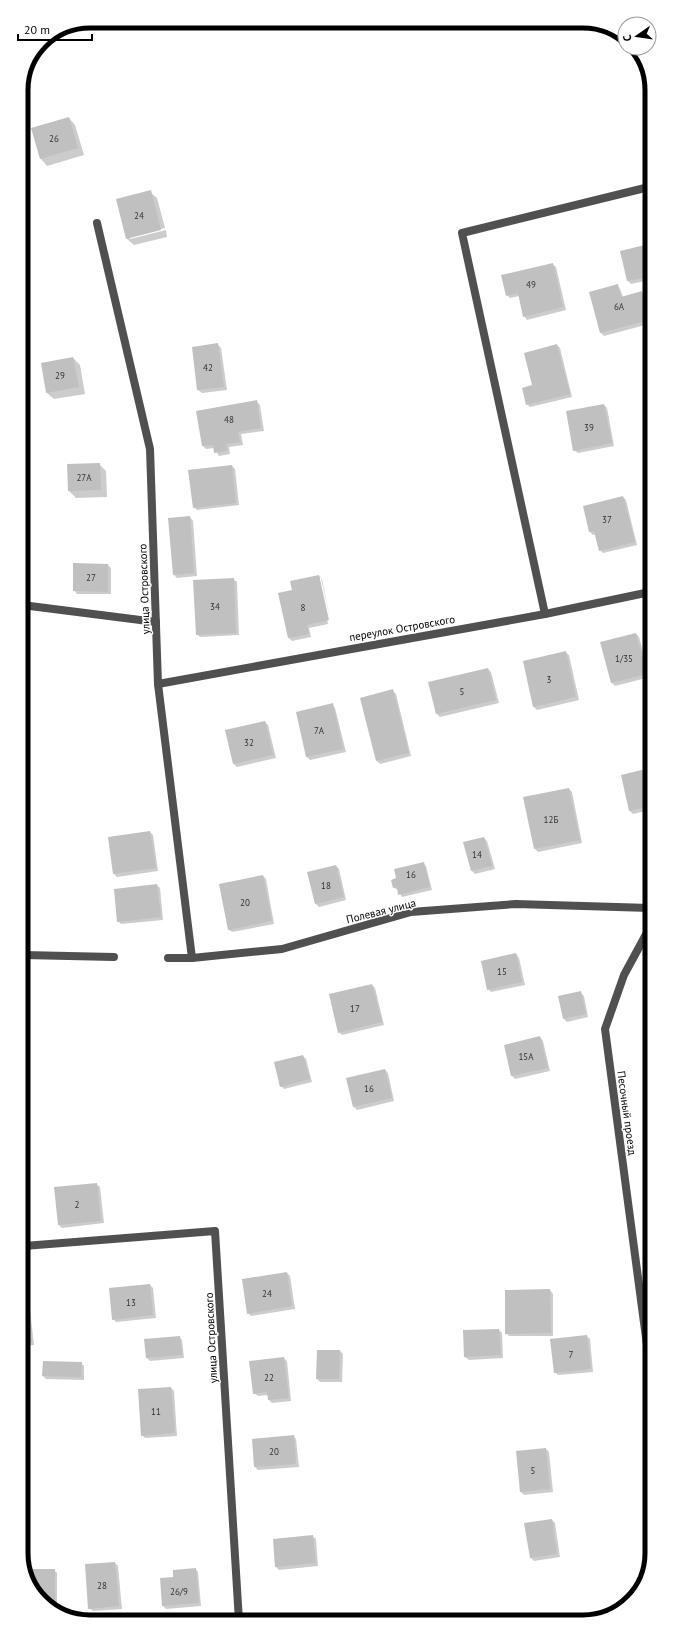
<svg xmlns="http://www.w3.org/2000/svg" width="673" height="1643" font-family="'PT Sans',sans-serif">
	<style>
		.shadow { fill: #0003 }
		.building { fill: #c0c0c0 }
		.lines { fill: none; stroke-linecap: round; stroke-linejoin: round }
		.lane { stroke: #505050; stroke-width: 8 }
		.street { stroke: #505050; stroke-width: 8 }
		.labels { text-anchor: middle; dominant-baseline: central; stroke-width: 3; stroke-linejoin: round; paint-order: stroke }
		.number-label { font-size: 9px; fill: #303030 }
		.street-label { font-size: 11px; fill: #000; stroke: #fff }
		.rim { fill: none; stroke: #000; stroke-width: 5 }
	</style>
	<rect width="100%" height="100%" fill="#fff"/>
	<g class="shadow">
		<path d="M 69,118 L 75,125 L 84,155 L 47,166 L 41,159 L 32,129 Z"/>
		<path d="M 150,192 L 157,198 L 165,228 L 130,237 L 130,239 L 166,230 L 167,237 L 134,245 L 127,239 Z"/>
		<path d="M 649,245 L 649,280 L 631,284 L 628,281 L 621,251 Z"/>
		<path d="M 552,264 L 556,267 L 566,310 L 527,320 L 524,316 L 519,296 L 510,298 L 507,295 Z"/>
		<path d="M 617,285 L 620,289 L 623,297 L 642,292 L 645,295 L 649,309 L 649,324 L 604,336 L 601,333 L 590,293 Z"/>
		<path d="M 218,345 L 221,348 L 227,390 L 202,393 L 198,390 L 193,348 Z"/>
		<path d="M 557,345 L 560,348 L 572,397 L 530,407 L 527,404 L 533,386 Z"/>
		<path d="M 73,358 L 80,365 L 85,394 L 54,399 L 47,393 Z"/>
		<path d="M 256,401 L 260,405 L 264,431 L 241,434 L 243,445 L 229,447 L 230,454 L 219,456 L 214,448 L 206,449 L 203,446 L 197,411 Z"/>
		<path d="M 604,405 L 607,408 L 614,446 L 578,453 L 574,450 Z"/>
		<path d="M 99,464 L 106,471 L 107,497 L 76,498 L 69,491 Z"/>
		<path d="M 232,466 L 235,469 L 239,505 L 197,510 L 194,507 Z"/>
		<path d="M 623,497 L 626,500 L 637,545 L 603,553 L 600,550 L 596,534 L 593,535 L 590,532 L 584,507 Z"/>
		<path d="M 190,517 L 193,521 L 197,576 L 177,578 L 174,575 Z"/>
		<path d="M 108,565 L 111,568 L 111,594 L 77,594 L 74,590 Z"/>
		<path d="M 319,576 L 322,579 L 331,623 L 321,578 L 319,578 L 328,624 L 309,628 L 311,637 L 292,641 L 289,638 L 293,591 Z"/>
		<path d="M 233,579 L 237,582 L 239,635 L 200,637 L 197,634 Z"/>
		<path d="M 636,634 L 639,637 L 650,677 L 615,686 L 612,683 L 602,643 Z"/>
		<path d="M 565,652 L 569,655 L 579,700 L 537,710 L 534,707 Z"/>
		<path d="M 488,669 L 491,672 L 499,703 L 440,717 L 437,714 Z"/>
		<path d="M 392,690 L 396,694 L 411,756 L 380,764 L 377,761 L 361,698 Z"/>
		<path d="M 332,705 L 335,708 L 346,752 L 310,760 L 307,757 L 297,713 Z"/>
		<path d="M 23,708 L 27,711 L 27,744 L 23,744 Z"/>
		<path d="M 265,722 L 268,725 L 276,758 L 237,767 L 234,764 Z"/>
		<path d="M 650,769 L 650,810 L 633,814 L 630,811 L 622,776 Z"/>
		<path d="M 569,789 L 572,792 L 582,843 L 538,852 L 535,849 L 524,798 Z"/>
		<path d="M 23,811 L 25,813 L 24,842 L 23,842 Z"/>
		<path d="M 150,832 L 153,835 L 158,871 L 117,877 L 114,874 Z"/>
		<path d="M 484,838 L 487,841 L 495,869 L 475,874 L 472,871 L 464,843 Z"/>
		<path d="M 423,863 L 426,866 L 432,890 L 402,897 L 398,890 L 393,887 Z"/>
		<path d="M 336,866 L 339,869 L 346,900 L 319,907 L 316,904 L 309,873 Z"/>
		<path d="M 263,876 L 266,879 L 274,924 L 232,932 L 228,929 Z"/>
		<path d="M 157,885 L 160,888 L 163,920 L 121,924 L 118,921 Z"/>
		<path d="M 516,954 L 519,958 L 525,985 L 491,992 L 488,989 Z"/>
		<path d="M 23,978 L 26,981 L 27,1030 L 23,1030 Z"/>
		<path d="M 372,985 L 375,988 L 384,1025 L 342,1035 L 339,1032 Z"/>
		<path d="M 581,993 L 584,996 L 588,1017 L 567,1022 L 564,1019 Z"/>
		<path d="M 540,1037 L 543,1041 L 550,1071 L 515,1079 L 512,1076 Z"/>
		<path d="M 303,1056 L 306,1059 L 312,1082 L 284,1089 L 281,1086 Z"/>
		<path d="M 385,1070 L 388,1073 L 394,1101 L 357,1110 L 354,1107 Z"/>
		<path d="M 96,1184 L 100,1187 L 104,1223 L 62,1228 L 59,1225 Z"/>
		<path d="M 287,1273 L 290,1276 L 295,1309 L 251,1316 L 248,1313 Z"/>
		<path d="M 150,1285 L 153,1288 L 156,1318 L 116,1322 L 113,1319 Z"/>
		<path d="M 550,1290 L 553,1294 L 553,1336 L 509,1336 L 506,1333 Z"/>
		<path d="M 24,1298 L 29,1301 L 34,1345 L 24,1346 Z"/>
		<path d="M 499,1330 L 502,1333 L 503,1358 L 469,1360 L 465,1357 L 464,1331 Z"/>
		<path d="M 587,1336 L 590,1339 L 593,1372 L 558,1375 L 555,1372 Z"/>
		<path d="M 179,1337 L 182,1340 L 184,1358 L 150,1361 L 147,1358 L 145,1340 Z"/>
		<path d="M 340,1351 L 343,1354 L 342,1382 L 320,1382 L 317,1379 Z"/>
		<path d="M 283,1358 L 287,1361 L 291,1401 L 272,1403 L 269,1400 L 268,1395 L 258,1396 L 254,1393 Z"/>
		<path d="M 81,1363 L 84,1366 L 84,1380 L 46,1379 L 43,1376 Z"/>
		<path d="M 171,1388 L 174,1391 L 177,1436 L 145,1438 L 142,1435 Z"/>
		<path d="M 293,1436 L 296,1439 L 299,1467 L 258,1470 L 255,1467 L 253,1440 Z"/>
		<path d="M 546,1449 L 549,1452 L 553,1492 L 524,1495 L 521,1492 Z"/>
		<path d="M 552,1520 L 555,1523 L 560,1557 L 534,1561 L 531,1558 Z"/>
		<path d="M 312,1536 L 316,1539 L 318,1566 L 279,1570 L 276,1567 L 274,1540 Z"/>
		<path d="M 115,1563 L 118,1566 L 122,1609 L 93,1611 L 89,1608 Z"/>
		<path d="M 195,1569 L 198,1572 L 201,1606 L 166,1609 L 163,1606 L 175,1578 Z"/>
		<path d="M 25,1570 L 54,1570 L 57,1573 L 57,1611 L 48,1608 L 25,1575 Z"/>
	</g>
	<g class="building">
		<path d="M 69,117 L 78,148 L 40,159 L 31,128 Z"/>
		<path d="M 151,190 L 161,230 L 126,239 L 116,199 Z"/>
		<path d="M 649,244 L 649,277 L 627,281 L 620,251 Z"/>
		<path d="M 553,263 L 563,307 L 523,317 L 518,293 L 506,296 L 501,275 Z"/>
		<path d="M 618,284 L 621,297 L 642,291 L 649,320 L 600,333 L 589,292 Z"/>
		<path d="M 218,343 L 224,387 L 197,390 L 192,347 Z"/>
		<path d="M 557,344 L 570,394 L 526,405 L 522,388 L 532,385 L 524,353 Z"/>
		<path d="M 73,357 L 79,387 L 46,393 L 41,363 Z"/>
		<path d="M 649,361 L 649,384 L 643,362 Z"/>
		<path d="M 257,400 L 261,428 L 238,432 L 240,442 L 226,444 L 227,451 L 214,453 L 213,445 L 202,446 L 196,411 Z"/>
		<path d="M 604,404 L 612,443 L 573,451 L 566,411 Z"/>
		<path d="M 100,463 L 101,490 L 68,491 L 67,464 Z"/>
		<path d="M 232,465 L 236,503 L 193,508 L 188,470 Z"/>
		<path d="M 623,496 L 635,542 L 599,551 L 594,531 L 589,532 L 583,506 Z"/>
		<path d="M 190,516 L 194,573 L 173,575 L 168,518 Z"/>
		<path d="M 73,563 L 108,564 L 108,592 L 73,591 Z"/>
		<path d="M 319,575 L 329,620 L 307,625 L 309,634 L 288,638 L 278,593 L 292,590 L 290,581 Z"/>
		<path d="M 234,578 L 236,633 L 196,635 L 193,580 Z"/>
		<path d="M 636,633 L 647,674 L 611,683 L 600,642 Z"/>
		<path d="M 566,651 L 576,697 L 533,707 L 523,661 Z"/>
		<path d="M 488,668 L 496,700 L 436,714 L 428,682 Z"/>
		<path d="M 393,689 L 409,753 L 376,761 L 360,698 Z"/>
		<path d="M 333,703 L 343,749 L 306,757 L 296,712 Z"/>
		<rect x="23" y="715" width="1" height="26"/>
		<path d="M 265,721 L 273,755 L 233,764 L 225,730 Z"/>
		<path d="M 650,768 L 650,806 L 629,811 L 621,775 Z"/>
		<path d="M 569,788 L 580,840 L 534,849 L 523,797 Z"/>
		<path d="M 150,831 L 156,868 L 113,874 L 108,837 Z"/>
		<path d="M 484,837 L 492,866 L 471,871 L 463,842 Z"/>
		<path d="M 424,862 L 430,887 L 398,895 L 397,887 L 393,888 L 391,880 L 396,878 L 394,869 Z"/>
		<path d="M 336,865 L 344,897 L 315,904 L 307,872 Z"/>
		<path d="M 263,875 L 272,921 L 228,930 L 219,884 Z"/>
		<path d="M 157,884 L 161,917 L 117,922 L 114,889 Z"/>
		<path d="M 516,953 L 522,982 L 487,990 L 481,961 Z"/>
		<path d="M 372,984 L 382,1022 L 338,1033 L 329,994 Z"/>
		<path d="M 581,991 L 586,1014 L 563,1019 L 558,996 Z"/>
		<path d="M 540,1036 L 548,1068 L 511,1076 L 504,1045 Z"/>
		<path d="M 303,1055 L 310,1079 L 280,1087 L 274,1062 Z"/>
		<path d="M 385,1069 L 392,1098 L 353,1107 L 346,1078 Z"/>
		<path d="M 97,1183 L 101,1221 L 58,1225 L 54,1187 Z"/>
		<path d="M 287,1272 L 292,1306 L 247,1314 L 242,1279 Z"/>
		<path d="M 150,1284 L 153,1315 L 112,1320 L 109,1288 Z"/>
		<path d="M 550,1289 L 551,1333 L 505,1334 L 505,1290 Z"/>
		<path d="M 24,1297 L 26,1297 L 32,1342 L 24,1343 Z"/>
		<path d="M 499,1329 L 501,1355 L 464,1357 L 463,1330 Z"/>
		<path d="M 587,1335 L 591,1369 L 554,1373 L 550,1339 Z"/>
		<path d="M 180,1336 L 182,1355 L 146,1358 L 144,1339 Z"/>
		<path d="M 317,1350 L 340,1350 L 339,1379 L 316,1379 Z"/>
		<path d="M 284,1357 L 289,1398 L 268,1400 L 267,1392 L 253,1394 L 249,1361 Z"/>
		<path d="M 43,1361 L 82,1362 L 81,1377 L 42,1376 Z"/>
		<path d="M 171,1387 L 175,1433 L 141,1436 L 138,1389 Z"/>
		<path d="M 294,1435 L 296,1464 L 254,1467 L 252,1439 Z"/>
		<path d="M 546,1448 L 550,1489 L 520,1492 L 516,1451 Z"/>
		<path d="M 552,1519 L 557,1554 L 530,1558 L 524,1523 Z"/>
		<path d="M 313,1535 L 316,1563 L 275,1567 L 273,1539 Z"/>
		<path d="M 115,1562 L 119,1606 L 88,1609 L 85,1564 Z"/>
		<path d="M 196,1568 L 199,1603 L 162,1606 L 160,1578 L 173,1577 L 173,1570 Z"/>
		<path d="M 25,1569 L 55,1569 L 55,1608 L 48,1608 L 25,1575 Z"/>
	</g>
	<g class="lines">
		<path class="lane" d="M 545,614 L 462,233 L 649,187"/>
		<g class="street">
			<path d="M 97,223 L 150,449 L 158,684 L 192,958"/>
			<path d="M 22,605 L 156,622"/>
			<path d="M 158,684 L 545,614 L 650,592"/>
			<path d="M 650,927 L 624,975 L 605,1029 L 652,1383"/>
			<path d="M 23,955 L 114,957"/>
			<path d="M 168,958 L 192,958 L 282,949 L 411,912 L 516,904 L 650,908"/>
			<path d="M 24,1246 L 215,1231 L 239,1621"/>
		</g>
	</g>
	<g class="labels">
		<g class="number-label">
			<text x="54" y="138">26</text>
			<text x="139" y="215">24</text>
			<text x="531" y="284">49</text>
			<text x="619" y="306">6А</text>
			<text x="208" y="367">42</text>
			<text x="60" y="375">29</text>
			<text x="229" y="419">48</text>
			<text x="589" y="427">39</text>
			<text x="84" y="477">27А</text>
			<text x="607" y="519">37</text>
			<text x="91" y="577">27</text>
			<text x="215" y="606">34</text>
			<text x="303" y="607">8</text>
			<text x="624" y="658">1/35</text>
			<text x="549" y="679">3</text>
			<text x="462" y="691">5</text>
			<text x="319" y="730">7А</text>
			<text x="249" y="742">32</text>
			<text x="551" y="819">12Б</text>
			<text x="477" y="854">14</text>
			<text x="411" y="874">16</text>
			<text x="326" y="885">18</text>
			<text x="245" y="902">20</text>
			<text x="502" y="971">15</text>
			<text x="355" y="1008">17</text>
			<text x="526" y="1056">15А</text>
			<text x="369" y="1088">16</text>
			<text x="77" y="1204">2</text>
			<text x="267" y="1293">24</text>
			<text x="131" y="1302">13</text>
			<text x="571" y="1354">7</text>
			<text x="269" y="1377">22</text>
			<text x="156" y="1411">11</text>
			<text x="274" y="1451">20</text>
			<text x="533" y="1470">5</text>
			<text x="102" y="1585">28</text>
			<text x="179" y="1591">26/9</text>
		</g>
		<g class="street-label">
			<text transform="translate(144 589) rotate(-92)">улица Островского</text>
			<text transform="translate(402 628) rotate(-10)">переулок Островского</text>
			<text transform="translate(381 911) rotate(-14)">Полевая улица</text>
			<text transform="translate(627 1113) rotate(82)">Песочный проезд</text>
			<text transform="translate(211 1338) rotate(-93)">улица Островского</text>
		</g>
	</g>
	<path d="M0 0H673V1643H0ZM90 28H583A62 62 0 0 1 645 90V1553A62 62 0 0 1 583 1615H90A62 62 0 0 1 28 1553V90A62 62 0 0 1 90 28Z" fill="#fff" fill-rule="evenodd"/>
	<path class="rim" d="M90 28H583A62 62 0 0 1 645 90V1553A62 62 0 0 1 583 1615H90A62 62 0 0 1 28 1553V90A62 62 0 0 1 90 28Z"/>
	<g transform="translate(637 36) rotate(257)"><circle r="19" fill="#ffffff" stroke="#999999"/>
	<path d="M0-3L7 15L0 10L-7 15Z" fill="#000000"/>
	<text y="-6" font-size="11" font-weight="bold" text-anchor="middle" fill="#000000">С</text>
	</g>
	<path d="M18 34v6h74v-6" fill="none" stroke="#000000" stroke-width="2"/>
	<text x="24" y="34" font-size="12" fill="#000000" stroke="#ffffff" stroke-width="3" paint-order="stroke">20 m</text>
</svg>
